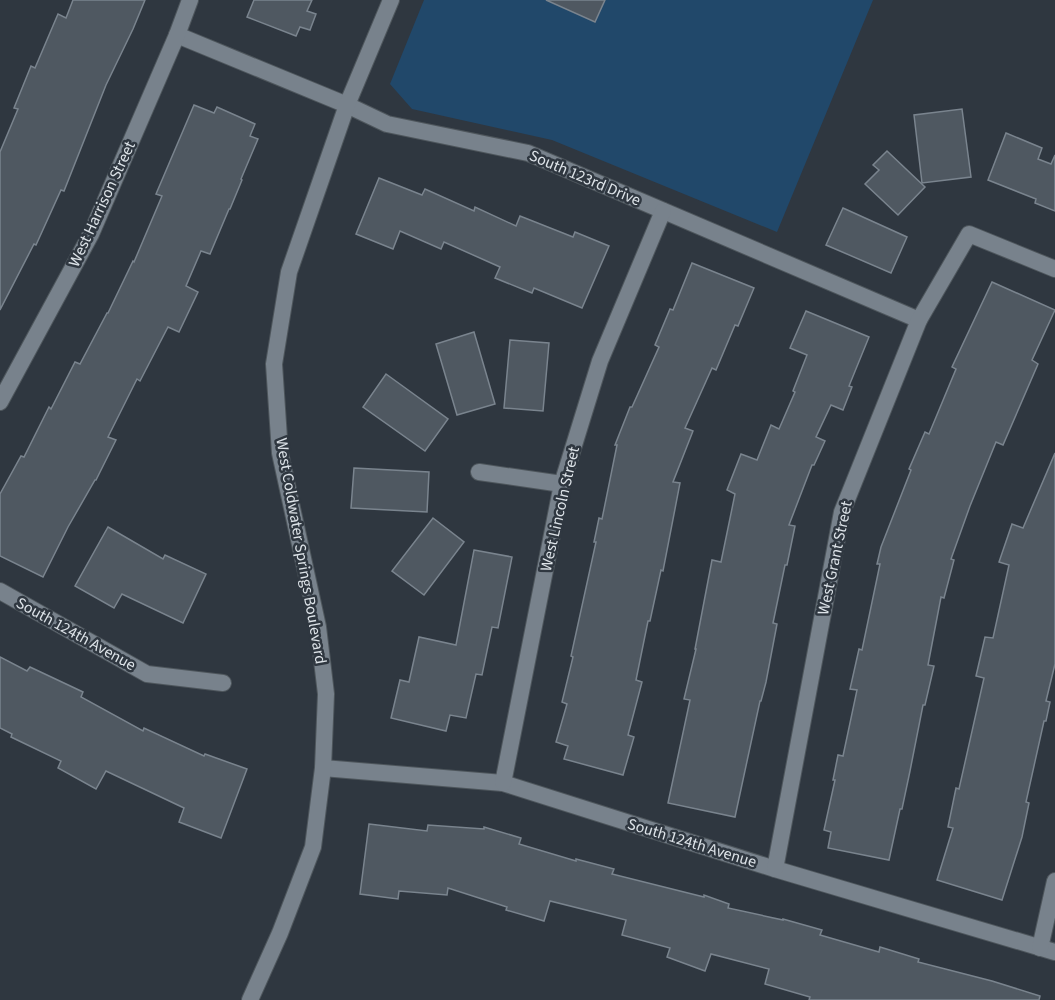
<svg xmlns="http://www.w3.org/2000/svg" width="1055" height="1000" font-family="'Source Sans 3',sans-serif">
	<style>
		.green { fill: #21486a }
		.building { fill: #4f5861; stroke: #7a848e; stroke-width: 1.5 }
		.lines { fill: none; stroke-linecap: round; stroke-linejoin: round }
		.minor-casing { stroke: #4e565c; stroke-width: 18 }
		.minor { stroke: #78828c; stroke-width: 16 }
		.labels { text-anchor: middle; dominant-baseline: central; stroke-width: 5; stroke-linejoin: round; paint-order: stroke }
		.street-label { font-size: 16px; fill: #dde3e8; stroke: #2f3740 }
	</style>
	<rect width="100%" height="100%" fill="#2f3740"/>
	<path class="green" d="M 424,0 L 873,0 L 777,232 L 552,140 L 412,109 L 390,84 Z"/>
	<g class="building">
		<path d="M 73,0 L 145,0 L 133,29 L 106,85 L 64,191 L 61,190 L 36,245 L 34,244 L 0,310 L 0,152 L 18,109 L 14,108 L 31,66 L 35,68 L 58,14 L 66,18 Z"/>
		<path d="M 254,0 L 312,0 L 307,11 L 316,14 L 310,30 L 300,27 L 296,36 L 247,17 Z"/>
		<path d="M 546,0 L 605,0 L 595,22 Z"/>
		<path d="M 194,105 L 214,113 L 217,107 L 255,124 L 250,136 L 258,139 L 241,179 L 242,180 L 230,209 L 229,209 L 210,254 L 201,251 L 186,286 L 198,292 L 179,332 L 168,327 L 140,381 L 137,379 L 108,437 L 116,440 L 96,480 L 95,480 L 68,527 L 43,577 L 0,556 L 0,494 L 21,456 L 24,457 L 49,407 L 51,409 L 75,362 L 80,364 L 107,313 L 108,313 L 133,261 L 134,262 L 162,196 L 156,194 Z"/>
		<path d="M 962,109 L 971,177 L 922,183 L 914,115 Z"/>
		<path d="M 1006,133 L 1042,148 L 1038,159 L 1051,164 L 1055,155 L 1055,211 L 1035,203 L 1036,199 L 988,180 Z"/>
		<path d="M 887,151 L 925,187 L 898,215 L 865,184 L 879,170 L 873,165 Z"/>
		<path d="M 379,178 L 422,195 L 425,189 L 474,211 L 475,207 L 516,226 L 520,216 L 573,237 L 575,232 L 609,246 L 582,308 L 534,288 L 532,293 L 495,278 L 500,267 L 444,242 L 441,249 L 400,231 L 393,249 L 356,234 Z"/>
		<path d="M 843,208 L 907,237 L 891,273 L 826,245 Z"/>
		<path d="M 692,263 L 754,288 L 738,326 L 735,325 L 716,370 L 712,368 L 685,428 L 693,431 L 673,482 L 680,483 L 663,571 L 661,570 L 650,621 L 648,621 L 636,680 L 642,682 L 628,735 L 634,737 L 623,775 L 564,759 L 568,746 L 556,742 L 567,704 L 562,702 L 573,657 L 571,656 L 596,542 L 594,542 L 599,518 L 602,519 L 617,445 L 615,445 L 630,407 L 632,407 L 659,347 L 655,345 L 670,309 L 673,310 Z"/>
		<path d="M 992,282 L 1055,310 L 1032,360 L 1038,364 L 1003,445 L 996,442 L 970,506 L 951,559 L 954,560 L 944,598 L 941,597 L 928,665 L 934,666 L 925,705 L 923,705 L 910,771 L 902,809 L 900,809 L 889,860 L 828,848 L 831,832 L 824,830 L 835,780 L 833,780 L 838,755 L 843,756 L 857,690 L 850,689 L 859,649 L 862,650 L 880,564 L 877,564 L 881,547 L 911,470 L 909,469 L 925,432 L 929,434 L 956,369 L 952,367 Z"/>
		<path d="M 806,311 L 869,337 L 849,386 L 852,387 L 843,410 L 831,405 L 816,437 L 825,441 L 814,465 L 812,465 L 789,525 L 795,526 L 787,565 L 785,565 L 773,623 L 777,624 L 766,682 L 761,701 L 760,701 L 735,817 L 668,803 L 690,700 L 684,699 L 696,649 L 695,649 L 712,560 L 721,562 L 735,494 L 727,490 L 741,454 L 757,460 L 771,425 L 779,429 L 795,392 L 793,391 L 807,355 L 790,348 Z"/>
		<path d="M 474,332 L 495,404 L 457,415 L 436,344 Z"/>
		<path d="M 510,340 L 549,343 L 543,411 L 504,408 Z"/>
		<path d="M 386,374 L 448,419 L 425,451 L 363,407 Z"/>
		<path d="M 1055,453 L 1055,664 L 1046,701 L 1050,702 L 1046,721 L 1044,721 L 1026,802 L 1029,803 L 1022,837 L 1002,900 L 937,880 L 953,828 L 948,827 L 956,788 L 959,789 L 984,678 L 976,676 L 985,637 L 993,638 L 1009,565 L 999,562 L 1012,524 L 1023,528 Z"/>
		<path d="M 354,468 L 429,472 L 427,512 L 351,508 Z"/>
		<path d="M 433,518 L 464,542 L 424,595 L 392,571 Z"/>
		<path d="M 108,527 L 163,559 L 165,555 L 206,574 L 183,623 L 122,594 L 114,608 L 75,586 Z"/>
		<path d="M 474,550 L 512,557 L 498,628 L 492,627 L 482,675 L 476,674 L 466,718 L 450,715 L 446,731 L 391,718 L 400,680 L 409,682 L 419,637 L 456,645 Z"/>
		<path d="M 0,657 L 27,671 L 30,667 L 83,692 L 81,697 L 143,731 L 144,728 L 204,756 L 205,754 L 247,769 L 221,838 L 179,822 L 184,808 L 106,771 L 96,789 L 58,768 L 61,761 L 11,737 L 12,734 L 0,728 Z"/>
		<path d="M 369,824 L 427,831 L 428,825 L 484,829 L 484,827 L 521,838 L 519,844 L 576,861 L 576,859 L 614,869 L 612,874 L 704,897 L 704,895 L 729,904 L 728,908 L 783,920 L 783,919 L 822,930 L 820,935 L 879,952 L 880,947 L 919,959 L 918,962 L 992,981 L 1040,996 L 1039,1000 L 809,1000 L 810,997 L 765,984 L 769,969 L 711,954 L 705,971 L 667,957 L 670,948 L 622,935 L 626,920 L 550,901 L 544,921 L 506,910 L 507,907 L 448,888 L 447,895 L 399,891 L 398,899 L 360,894 Z"/>
	</g>
	<g class="lines">
		<defs>
			<g id="minor">
				<path d="M 177,35 L 347,105 L 387,124 L 528,153 L 919,320"/>
				<path d="M 0,402 L 91,234 L 177,35 L 190,0"/>
				<path d="M 479,472 L 562,484"/>
				<path d="M 0,591 L 147,674 L 223,683"/>
				<path d="M 323,768 L 503,783 L 775,869 L 1055,952"/>
				<path d="M 503,783 L 562,484 L 600,361 L 663,211"/>
				<path d="M 775,869 L 842,512 L 919,320 L 969,234 L 1055,269"/>
				<path d="M 1040,948 L 1055,881"/>
				<path d="M 250,1000 L 280,933 L 313,847 L 323,768 L 326,694 L 318,627 L 280,453 L 274,364 L 289,272 L 347,105 L 391,0"/>
			</g>
		</defs>
		<use href="#minor" class="minor-casing"/>
		<use href="#minor" class="minor"/>
	</g>
	<g class="labels">
		<g class="street-label">
			<text transform="translate(585 178) rotate(23)">South 123rd Drive</text>
			<text transform="translate(102 204) rotate(-65)">West Harrison Street</text>
			<text transform="translate(560 509) rotate(-77)">West Lincoln Street</text>
			<text transform="translate(301 551) rotate(80)">West Coldwater Springs Boulevard</text>
			<text transform="translate(835 558) rotate(-78)">West Grant Street</text>
			<text transform="translate(76 634) rotate(29)">South 124th Avenue</text>
			<text transform="translate(692 843) rotate(17)">South 124th Avenue</text>
		</g>
	</g>
</svg>
